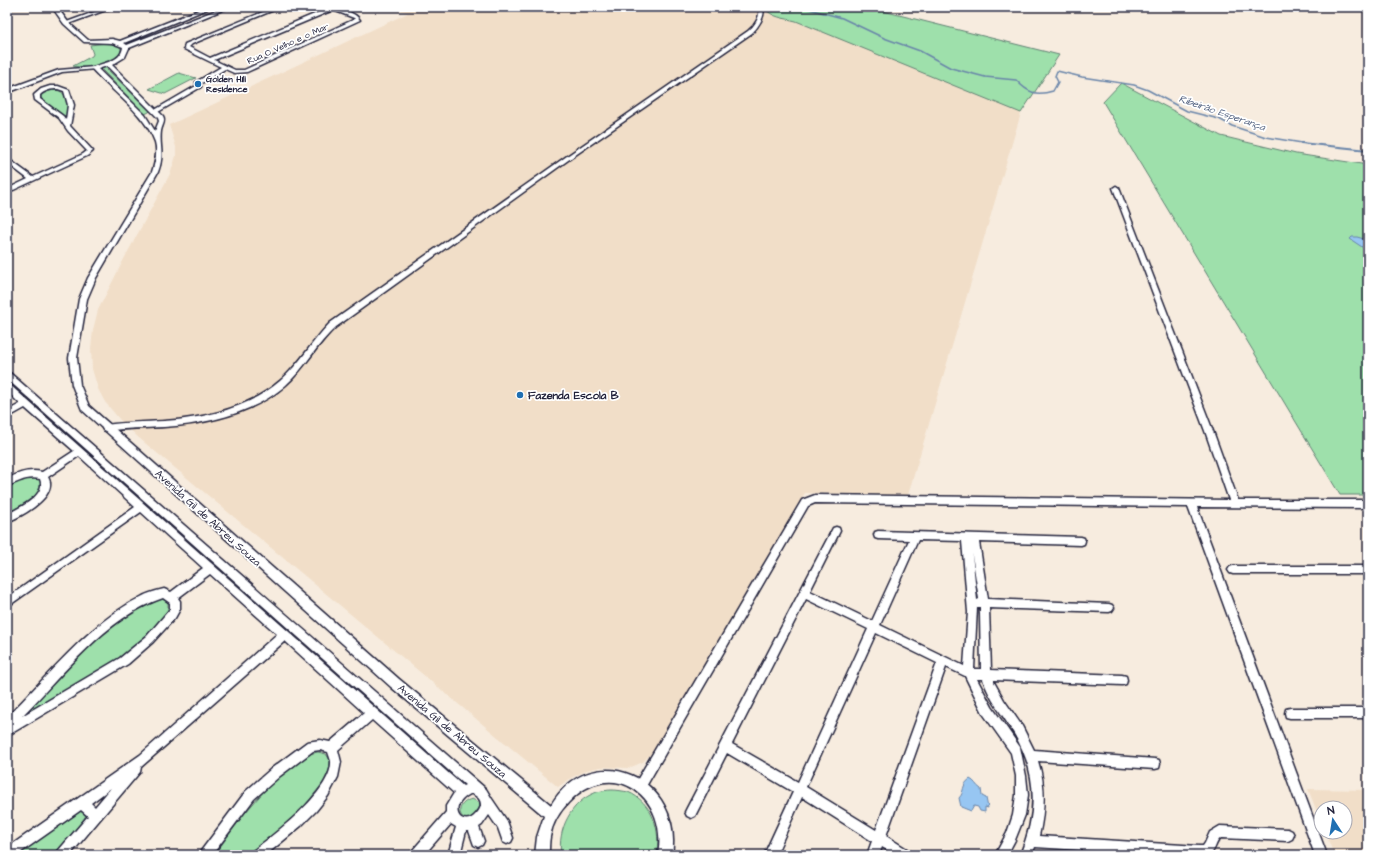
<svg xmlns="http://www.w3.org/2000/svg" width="1375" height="862" font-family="'Architects Daughter',sans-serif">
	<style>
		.built { fill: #f1dec8 }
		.green { fill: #9ee0ab; stroke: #608173 }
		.water { fill: #97c6f2; stroke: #6884a9 }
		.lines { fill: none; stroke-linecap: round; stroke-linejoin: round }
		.stream-far1 { stroke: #6884a9; stroke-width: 1.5 }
		.stream { stroke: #6884a9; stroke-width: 2 }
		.minor-tunnel { stroke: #ccc4be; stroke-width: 5; stroke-dasharray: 5 2.5; stroke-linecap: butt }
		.minor-casing { stroke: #22223b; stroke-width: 3 }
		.tertiary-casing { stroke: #22223b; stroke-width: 3 }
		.minor { fill: #fff; fill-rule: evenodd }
		.tertiary { fill: #fff; fill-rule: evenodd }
		.poi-dot { fill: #1f6fb2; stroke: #fff; stroke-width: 1.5 }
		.labels { text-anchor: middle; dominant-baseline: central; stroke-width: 3.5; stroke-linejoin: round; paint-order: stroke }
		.far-street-label { font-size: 9px; fill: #22223b; stroke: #fff }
		.far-poi-label { font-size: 9px; font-weight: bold; fill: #22223b; stroke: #fff; text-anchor: start }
		.far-water-label { font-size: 10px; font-style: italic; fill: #4b5b7b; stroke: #fff }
		.poi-label { font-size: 11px; font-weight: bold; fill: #22223b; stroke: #fff; text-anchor: start }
		.street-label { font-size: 11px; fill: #22223b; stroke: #fff }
	</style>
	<rect width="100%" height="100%" fill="#f7ecdf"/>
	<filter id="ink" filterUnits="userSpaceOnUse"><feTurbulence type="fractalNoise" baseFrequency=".025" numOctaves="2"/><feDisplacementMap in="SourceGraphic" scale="8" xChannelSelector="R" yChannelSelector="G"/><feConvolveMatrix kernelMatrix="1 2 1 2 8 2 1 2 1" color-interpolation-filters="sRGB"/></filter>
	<g filter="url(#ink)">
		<g class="built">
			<path d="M 392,7 L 867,7 L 1059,55 L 1021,113 L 908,495 L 805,493 L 656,749 L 643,762 L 629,768 L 601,767 L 587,770 L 571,778 L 558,787 L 139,438 L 120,420 L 105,402 L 98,389 L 92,369 L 91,348 L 93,330 L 98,310 L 124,259 L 170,174 L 176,156 L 176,147 L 169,125 L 408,13 Z"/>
			<path d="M 1308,789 L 1368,790 L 1368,855 L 1334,855 L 1325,832 L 1345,832 L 1345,808 L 1321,808 L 1321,822 Z"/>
		</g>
		<g class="green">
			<path d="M 764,7 L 867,7 L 1059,55 L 1021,113 L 796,21 C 785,18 771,18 764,7 Z"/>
			<path d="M 107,43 L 117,45 L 121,48 L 120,55 C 107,64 89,70 73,66 L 92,56 L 93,54 L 90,45 Z"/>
			<path d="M 105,67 L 150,111 L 149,112 L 145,114 L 100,68 Z"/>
			<path d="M 179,73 L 196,78 L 165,94 L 149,89 Z"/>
			<path d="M 1121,83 L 1221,136 L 1296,154 L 1368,165 L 1368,495 L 1340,495 L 1103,102 Z"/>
			<path d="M 49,90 C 66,88 69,100 67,115 L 64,116 L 41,99 L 41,94 Z"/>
			<path d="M 27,476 L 36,476 C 38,478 41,481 41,484 C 44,494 14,509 7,514 L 7,486 Z"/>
			<path d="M 162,599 L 168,602 L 168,615 L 123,657 L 28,715 L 26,712 L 30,706 L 94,640 L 135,608 L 149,601 Z"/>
			<path d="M 318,752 L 326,754 L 330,760 L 330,768 L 323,783 L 294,819 L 250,855 L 214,855 L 245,813 L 272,782 L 309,754 Z"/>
			<path d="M 612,790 C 617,790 623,791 628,792 C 652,802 662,831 656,855 L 561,855 C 557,830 571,801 597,792 C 602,791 607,790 612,790 Z"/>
			<path d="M 472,799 L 480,803 L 481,810 L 468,821 C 455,815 459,802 472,799 Z"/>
			<path d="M 82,810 L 88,812 L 83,820 L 54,855 L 15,855 Z"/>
		</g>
		<g class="water">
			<path d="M 1352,237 L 1357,237 L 1368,240 L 1368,251 L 1350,239 Z"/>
			<path d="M 970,779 C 975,781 976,786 981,789 L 982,796 L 986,798 L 988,808 L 985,807 L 985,812 L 980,811 L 978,807 L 974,806 L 971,811 L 961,807 L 959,798 C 965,792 961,785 970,779 Z"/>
		</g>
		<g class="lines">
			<path class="stream-far1" d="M 802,7 L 842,18 L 884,38 L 920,51 L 951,68 L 985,77 L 1016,80 C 1028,93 1036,96 1053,91 L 1058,82 L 1055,76 L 1057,71 L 1082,77 L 1134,85 L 1148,90 L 1187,111 L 1219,119 L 1232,126 L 1266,137 L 1308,144"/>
			<path class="stream" d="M 1301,143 L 1368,150"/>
			<path class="minor-tunnel" d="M 198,87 L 203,84"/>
			<defs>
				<g id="minor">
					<path d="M 108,7 L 114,7 L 68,24 L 64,23 Z"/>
					<path d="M 275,7 L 281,7 L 192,44 L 189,47 L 210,58 L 329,8 L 328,7 C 337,7 355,12 360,20 L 247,72 L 234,73 L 225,69 L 200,84 L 196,84 L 196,82 L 221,67 L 184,49 L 185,44 ZM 333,10 L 354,18 L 355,19 L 244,70 L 235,70 L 214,60 Z"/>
					<path d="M 759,7 L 763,7 C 766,16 758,27 752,33 L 571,158 L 336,327 C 317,344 305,368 286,385 C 253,414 206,424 164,427 C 145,428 125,428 106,431 L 103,430 L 102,428 L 103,426 L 106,425 C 125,422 145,422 164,421 C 205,418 249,408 280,381 C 300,364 312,341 330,323 L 567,156 L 748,31 C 755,26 761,16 759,7 Z"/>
					<path d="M 94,67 L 96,67 L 96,69 L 62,72 L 7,93 L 7,89 L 59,70 Z"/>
					<path d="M 50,86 L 58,86 L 69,90 L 74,105 L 70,126 L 93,151 L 87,156 L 7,193 L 7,189 L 28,179 L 7,163 L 7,158 L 33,177 L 83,154 L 87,151 L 68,131 L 59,118 L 35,100 L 34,95 L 41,89 ZM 58,89 L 64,91 L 68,105 L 66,120 L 63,116 L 40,99 L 40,95 C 45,90 51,89 58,89 Z"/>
					<path d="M 196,86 L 201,87 L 158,112 L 153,111 Z"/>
					<path d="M 1116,186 L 1119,188 L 1213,431 L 1238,500 L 1368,500 L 1368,508 L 1197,507 L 1327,855 L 1315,855 L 1188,507 L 815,503 L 808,506 L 644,790 L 640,791 L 636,790 L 635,786 L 636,782 L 802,500 L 815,495 L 1229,500 L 1205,431 L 1113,188 Z"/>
					<path d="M 7,372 L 10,373 L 486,789 L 492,799 L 507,821 L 513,838 L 511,842 L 507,844 L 503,842 L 498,828 L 489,815 L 482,825 L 479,827 L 484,841 L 482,845 L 478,847 L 474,845 L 469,831 L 466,831 L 460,855 L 448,855 L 456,827 L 451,824 L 424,855 L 410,855 L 412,851 L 446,812 L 446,806 L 454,793 L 372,720 L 338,750 L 341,762 L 338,777 L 328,796 L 316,811 L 301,826 L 266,855 L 251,855 L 253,851 C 274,834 333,791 331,761 C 330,758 329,755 328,752 L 320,750 L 313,751 L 280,776 L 254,799 L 212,855 L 199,855 L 201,851 L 246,791 L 272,768 L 307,742 L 320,740 L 330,742 L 364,713 L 285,641 L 141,767 L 140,772 L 70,855 L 56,855 L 58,851 L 88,816 L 81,810 L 17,855 L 7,855 L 7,848 L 140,755 L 277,634 L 210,574 L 178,598 L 180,601 L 180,609 L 175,618 L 153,642 L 128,664 L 7,736 L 7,717 C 47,677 90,622 141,597 C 148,593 156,591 164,589 L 171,592 L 203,568 L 141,512 L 7,607 L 7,598 L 135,507 L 79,456 L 48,477 C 49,479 50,481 50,483 C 52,500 20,517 7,522 L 7,514 C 19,508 47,496 40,479 C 27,476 19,482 7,486 L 7,479 C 18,473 29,469 42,472 L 74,451 L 25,408 L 7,418 L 7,411 L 20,404 L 7,391 L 7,384 L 10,385 L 463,786 L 465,785 L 7,379 ZM 163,598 L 170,603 L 170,609 L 147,636 L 120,658 L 22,716 C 64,674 106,617 163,598 ZM 111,788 L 95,807 L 91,803 ZM 470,794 L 472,794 C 478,797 481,799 481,806 C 480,809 479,811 476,814 C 463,830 445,808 470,794 Z"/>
					<path d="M 836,527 L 839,528 L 840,531 L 810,591 L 872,621 L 909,540 L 878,539 L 875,538 L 874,535 L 875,532 L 878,531 L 1081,537 L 1084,538 L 1085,541 L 1084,544 L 1081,545 L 979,542 L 988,599 L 1109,604 L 1112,605 L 1114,608 L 1112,611 L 1109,612 L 989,608 L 991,670 L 1122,675 L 1126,676 L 1127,680 L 1126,684 L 1122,685 L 994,680 L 994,682 L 1004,700 L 1022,726 L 1034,750 L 1155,759 L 1159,760 L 1160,764 L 1159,768 L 1155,769 L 1038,761 C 1046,786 1045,810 1039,836 L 1199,846 L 1203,846 L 1205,843 L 1210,832 L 1220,826 L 1288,829 L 1292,831 L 1294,835 L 1292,839 L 1288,841 L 1221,838 C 1215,842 1216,851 1209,855 L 1157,855 L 1035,847 L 1032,855 L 1020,855 C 1038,813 1038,772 1013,732 C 1003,715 989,699 983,679 L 977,679 L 992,707 L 1020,747 L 1026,776 L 1028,795 L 1025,815 L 1015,840 L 1007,855 L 995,855 L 1007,833 L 1013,815 L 1016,795 L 1016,776 L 1011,753 L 984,715 L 965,676 L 946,667 L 886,836 L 910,851 L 912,855 L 895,855 L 882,847 L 879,855 L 867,855 L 872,841 L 802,797 L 776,855 L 764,855 L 793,792 L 727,753 L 695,816 L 691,818 L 687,816 L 685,812 L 687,808 L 833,528 ZM 918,540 L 962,541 L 968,612 L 964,666 L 880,625 ZM 972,554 L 979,599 L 977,600 ZM 806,599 L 868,629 L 798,782 L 732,744 ZM 977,607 L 980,607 L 980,614 L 981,669 L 974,669 ZM 876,633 L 937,663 L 876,830 L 806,787 Z"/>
					<path d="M 1233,566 L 1368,566 L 1368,574 L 1233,574 L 1230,573 L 1228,570 L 1230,567 Z"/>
					<path d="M 1290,708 L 1368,708 L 1368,718 L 1290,718 L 1286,717 L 1285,713 L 1286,709 Z"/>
				</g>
				<path id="tertiary" d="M 52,7 L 57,7 L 68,22 L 88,40 L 112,39 L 120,41 L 206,7 L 212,7 L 124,43 L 127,45 L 224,7 L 230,7 L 129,48 L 125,57 L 112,65 L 163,116 C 166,122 162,125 161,131 C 159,146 165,154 158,172 L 96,278 L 87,299 L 77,358 L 80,385 L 89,406 L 399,679 L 551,805 C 592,736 684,778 672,855 L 658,855 C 669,797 613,755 569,802 C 560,811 552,824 550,837 C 549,842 549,849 549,855 L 535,855 L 537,837 L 544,816 L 391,687 L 82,410 L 72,385 L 69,358 L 79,299 L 88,278 L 152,172 C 155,163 158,152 155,142 C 145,113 111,91 91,68 C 102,62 121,63 123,47 L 112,43 L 84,42 L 64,24 ZM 107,66 L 158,118 L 159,121 L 155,131 L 145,115 L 98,69 Z"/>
			</defs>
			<use href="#minor" class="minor-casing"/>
			<use href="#tertiary" class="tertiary-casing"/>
			<use href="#minor" class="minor"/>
			<use href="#tertiary" class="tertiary"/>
		</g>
	</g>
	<g class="poi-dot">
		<circle cx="198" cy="84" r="4"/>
		<circle cx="520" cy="395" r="4"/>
	</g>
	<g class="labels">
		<g class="far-street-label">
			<text transform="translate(288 44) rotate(-24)">Rua O Velho e o Mar</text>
		</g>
		<g class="far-poi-label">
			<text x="206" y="79">Golden Hill<tspan x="206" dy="10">Residence</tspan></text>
		</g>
		<g class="far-water-label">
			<text transform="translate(1222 113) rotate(19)">Ribeirão Esperança</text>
		</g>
		<g class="poi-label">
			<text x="528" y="395">Fazenda Escola B</text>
		</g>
		<g class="street-label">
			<text transform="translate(208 518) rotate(42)">Avenida Gil de Abreu Souza</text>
			<text transform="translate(452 731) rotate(40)">Avenida Gil de Abreu Souza</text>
		</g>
	</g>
	<rect width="1375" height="862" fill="none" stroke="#fff" stroke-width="24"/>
	<rect x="12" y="12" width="1351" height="838" fill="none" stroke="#22223b" stroke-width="1.5" filter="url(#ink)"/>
	<g transform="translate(1333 820) rotate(348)"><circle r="19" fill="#ffffff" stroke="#a7a7b1"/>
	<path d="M0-3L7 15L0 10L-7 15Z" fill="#1f6fb2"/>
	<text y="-6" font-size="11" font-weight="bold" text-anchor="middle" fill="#22223b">N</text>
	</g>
</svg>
